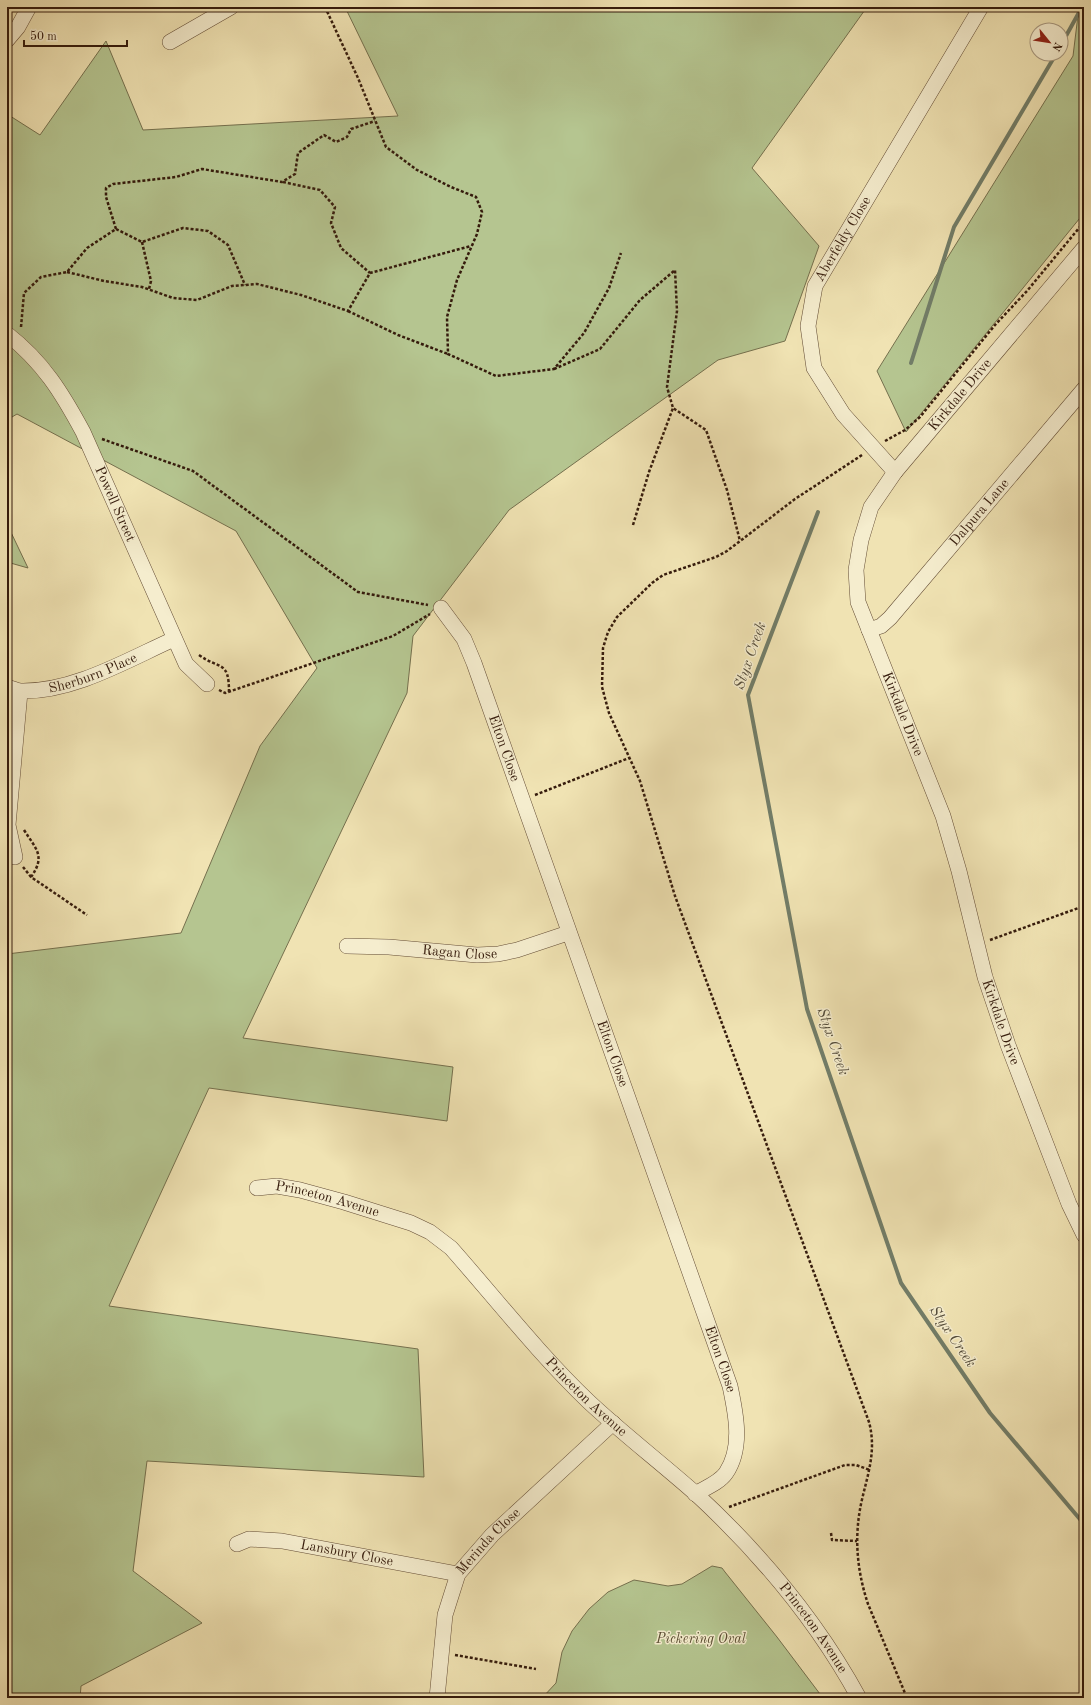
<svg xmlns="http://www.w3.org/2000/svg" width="1091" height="1705" font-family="'Old Standard TT',serif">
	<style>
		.green { fill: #b5c590; stroke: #75704e }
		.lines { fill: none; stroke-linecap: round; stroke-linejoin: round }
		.stream { stroke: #727d68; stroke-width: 4 }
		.street-casing { stroke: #644d36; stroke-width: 16 }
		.path { stroke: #351b0c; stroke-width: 2.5; stroke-dasharray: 3 2; stroke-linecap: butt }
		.street { stroke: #f5edce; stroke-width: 15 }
		.labels { text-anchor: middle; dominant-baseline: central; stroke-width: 3; stroke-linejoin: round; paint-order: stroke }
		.street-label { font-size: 14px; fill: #351b0c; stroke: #f5edce }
		.park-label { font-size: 14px; font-style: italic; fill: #5b4e34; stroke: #f5edce }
		.water-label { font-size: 15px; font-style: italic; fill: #544c3a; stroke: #f5edce }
	</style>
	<rect width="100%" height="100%" fill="#f0e3b3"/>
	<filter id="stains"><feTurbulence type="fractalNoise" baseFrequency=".005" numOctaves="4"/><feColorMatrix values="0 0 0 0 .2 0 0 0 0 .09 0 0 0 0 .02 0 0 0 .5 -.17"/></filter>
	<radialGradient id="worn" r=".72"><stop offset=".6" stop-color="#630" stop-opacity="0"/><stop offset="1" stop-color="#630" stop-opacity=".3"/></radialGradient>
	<g class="green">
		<path d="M 345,7 L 867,7 L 752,168 L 819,246 L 785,341 L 718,360 L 509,510 L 413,636 L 407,693 L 243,1038 L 453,1067 L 447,1121 L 209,1088 L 109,1306 L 418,1349 L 424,1477 L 147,1461 L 133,1571 L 202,1623 L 81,1686 L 80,1698 L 7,1698 L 7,954 L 181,933 L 260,746 L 317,668 L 236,531 L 17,414 L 7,420 L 7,114 L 40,135 L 106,41 L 143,130 L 398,116 Z"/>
		<path d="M 1079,7 L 1084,7 L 1084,213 L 906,432 L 877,371 L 1073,56 Z"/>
		<path d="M 7,524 L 28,568 L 7,562 Z"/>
		<path d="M 712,1566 L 722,1568 L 725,1572 L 777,1637 L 823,1698 L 542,1698 L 556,1683 L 562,1652 L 572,1631 L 589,1609 L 608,1592 L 634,1580 L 668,1586 L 682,1584 Z"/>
	</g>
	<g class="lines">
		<g class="stream">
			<path d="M 1061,45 L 1082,7"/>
			<path d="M 911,363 L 954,227 L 1056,54"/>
			<path d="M 818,512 L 748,695 L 807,1009 L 901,1283 L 990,1413 L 1084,1524"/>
		</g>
		<defs>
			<g id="street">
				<path d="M 7,40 L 18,27 L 29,7"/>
				<path d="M 170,42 L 231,7"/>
				<path id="s1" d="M 1084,248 L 895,472 L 871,507 L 861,540 L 856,570 L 858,602 L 943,816 L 959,871 L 985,977 L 1008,1045 L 1069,1204 L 1084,1235"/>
				<path id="s2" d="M 7,334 C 43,362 62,393 83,432 L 186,664 L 207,684"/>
				<path id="s3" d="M 895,472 L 843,414 L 814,368 L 808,326 L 815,286 L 981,7"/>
				<path id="s4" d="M 441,608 L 464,639 L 474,663 L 730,1386 C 736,1414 743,1448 726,1473 C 719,1483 705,1488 695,1494"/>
				<path id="s5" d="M 869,630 L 881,626 L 890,618 L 1084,389"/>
				<path id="s6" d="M 7,687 C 11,688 17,691 21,691 C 74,692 127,660 174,639"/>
				<path d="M 15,857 L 8,825 L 20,692"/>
				<path id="s7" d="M 347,946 L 389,947 L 477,955 L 498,954 L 517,950 L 568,933"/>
				<path id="s8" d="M 257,1188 L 277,1186 L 300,1190 L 344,1202 L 411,1223 L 430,1232 L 451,1248 C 496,1299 539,1354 588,1401 C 622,1433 660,1462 695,1493 C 759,1552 817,1621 859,1698"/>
				<path id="s9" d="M 237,1544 L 249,1539 L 282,1541 L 458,1574"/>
				<path id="s10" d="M 437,1698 L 445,1615 L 458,1574 L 492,1535 L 613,1423"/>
			</g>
		</defs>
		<use href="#street" class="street-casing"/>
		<g class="path">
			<path d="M 325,7 L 358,78 L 386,147 L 417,170 L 451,187 L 476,197 L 482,212 L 477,234 L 457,280 L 447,317 L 448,354 L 496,376 L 554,369 L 584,333 L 609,288 L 621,253"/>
			<path d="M 283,182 L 320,190 L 335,207 L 331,223 L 341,248 L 370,273"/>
			<path d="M 116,229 L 142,242 L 183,228 L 208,231 L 228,245 L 245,285"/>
			<path d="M 142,242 L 151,281 L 149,289"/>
			<path d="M 67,272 L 104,281 L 142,287 L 173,298 L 197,300 L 232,286 L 257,284 L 301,295 L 348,311 L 370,273 L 471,246"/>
			<path d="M 348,311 L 398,335 L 448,354"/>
			<path d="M 21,327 L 24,293 L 41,277 L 67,272 L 87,248 L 116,229 L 106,197 L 106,188 L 113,184 L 176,177 L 202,169 L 282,182 L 295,174 L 298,153 L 324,135 L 336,142 L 347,137 L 351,129 L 375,121"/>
			<path d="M 554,369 L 600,349 L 640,300 L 675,270 L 677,311 L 667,387 L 673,408 L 706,430 L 727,490 L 740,541"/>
			<path d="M 102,439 L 193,471 L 358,592 L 428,605"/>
			<path d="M 885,441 L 905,430 L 920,417 L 995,325 L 1027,291 L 1084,222"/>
			<path d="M 862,455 L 795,499 L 727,551 L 716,557 L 663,575 L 652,583 L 617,617 L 608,632 L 603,648 L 602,687 L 609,713 L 640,781 L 675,896 L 869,1422 C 877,1452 867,1476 861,1504 C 854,1538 857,1571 868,1604 L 907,1698"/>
			<path d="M 633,525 L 649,472 L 673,408"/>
			<path d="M 199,655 C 220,670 229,660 229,692"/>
			<path d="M 219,690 L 225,693 L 393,636 L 430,614"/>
			<path d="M 535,795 L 629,758"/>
			<path d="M 24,830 C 36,849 46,856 31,877"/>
			<path d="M 23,867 L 31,877 L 87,915"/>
			<path d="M 990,940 L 1084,906"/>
			<path d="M 729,1507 L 845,1465 L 856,1465 L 870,1470"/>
			<path d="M 831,1533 L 832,1540 L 857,1541"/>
			<path d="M 455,1655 L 536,1669"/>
		</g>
		<use href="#street" class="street"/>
	</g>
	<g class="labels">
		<g class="street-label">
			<text stroke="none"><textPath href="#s3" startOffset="270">Aberfeldy Close</textPath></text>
			<text transform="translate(960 395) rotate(-50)">Kirkdale Drive</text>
			<text stroke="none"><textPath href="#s2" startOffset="204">Powell Street</textPath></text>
			<text stroke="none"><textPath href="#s5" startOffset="163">Dalpura Lane</textPath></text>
			<text stroke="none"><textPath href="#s6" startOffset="89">Sherburn Place</textPath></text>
			<text stroke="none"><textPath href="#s1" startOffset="553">Kirkdale Drive</textPath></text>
			<text stroke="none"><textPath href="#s4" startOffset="155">Elton Close</textPath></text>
			<text stroke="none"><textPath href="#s7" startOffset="113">Ragan Close</textPath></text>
			<text stroke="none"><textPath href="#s1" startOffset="877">Kirkdale Drive</textPath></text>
			<text stroke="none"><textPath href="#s4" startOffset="479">Elton Close</textPath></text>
			<text stroke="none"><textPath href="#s8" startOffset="72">Princeton Avenue</textPath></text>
			<text stroke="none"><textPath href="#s4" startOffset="803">Elton Close</textPath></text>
			<text stroke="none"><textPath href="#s8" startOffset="408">Princeton Avenue</textPath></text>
			<text stroke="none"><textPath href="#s10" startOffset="171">Merinda Close</textPath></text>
			<text stroke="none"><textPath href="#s9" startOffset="112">Lansbury Close</textPath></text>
			<text stroke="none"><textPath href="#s8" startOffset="733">Princeton Avenue</textPath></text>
		</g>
		<g class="park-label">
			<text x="701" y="1639">Pickering Oval</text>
		</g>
		<g class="water-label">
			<text transform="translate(751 656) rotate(-71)">Styx Creek</text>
			<text transform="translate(832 1042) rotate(71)">Styx Creek</text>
			<text transform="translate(952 1337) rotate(56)">Styx Creek</text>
		</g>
	</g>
	<rect width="1091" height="1705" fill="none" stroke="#f0e3b3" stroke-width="24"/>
	<rect x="8" y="8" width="1075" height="1689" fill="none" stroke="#351b0c" stroke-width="2"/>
	<rect x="12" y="12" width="1067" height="1681" fill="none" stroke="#351b0c"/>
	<g transform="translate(1049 42) rotate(120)"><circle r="19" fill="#f5edce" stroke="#a89980"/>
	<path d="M0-3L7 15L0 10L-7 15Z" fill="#8f2418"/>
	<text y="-6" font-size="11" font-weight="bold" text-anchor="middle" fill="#351b0c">N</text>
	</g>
	<path d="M24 40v6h103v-6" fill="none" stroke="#351b0c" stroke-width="2"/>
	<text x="30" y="40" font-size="12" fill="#351b0c" stroke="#f5edce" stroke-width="3" paint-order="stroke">50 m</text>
	<rect width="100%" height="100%" filter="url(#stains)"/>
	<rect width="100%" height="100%" fill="url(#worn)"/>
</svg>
